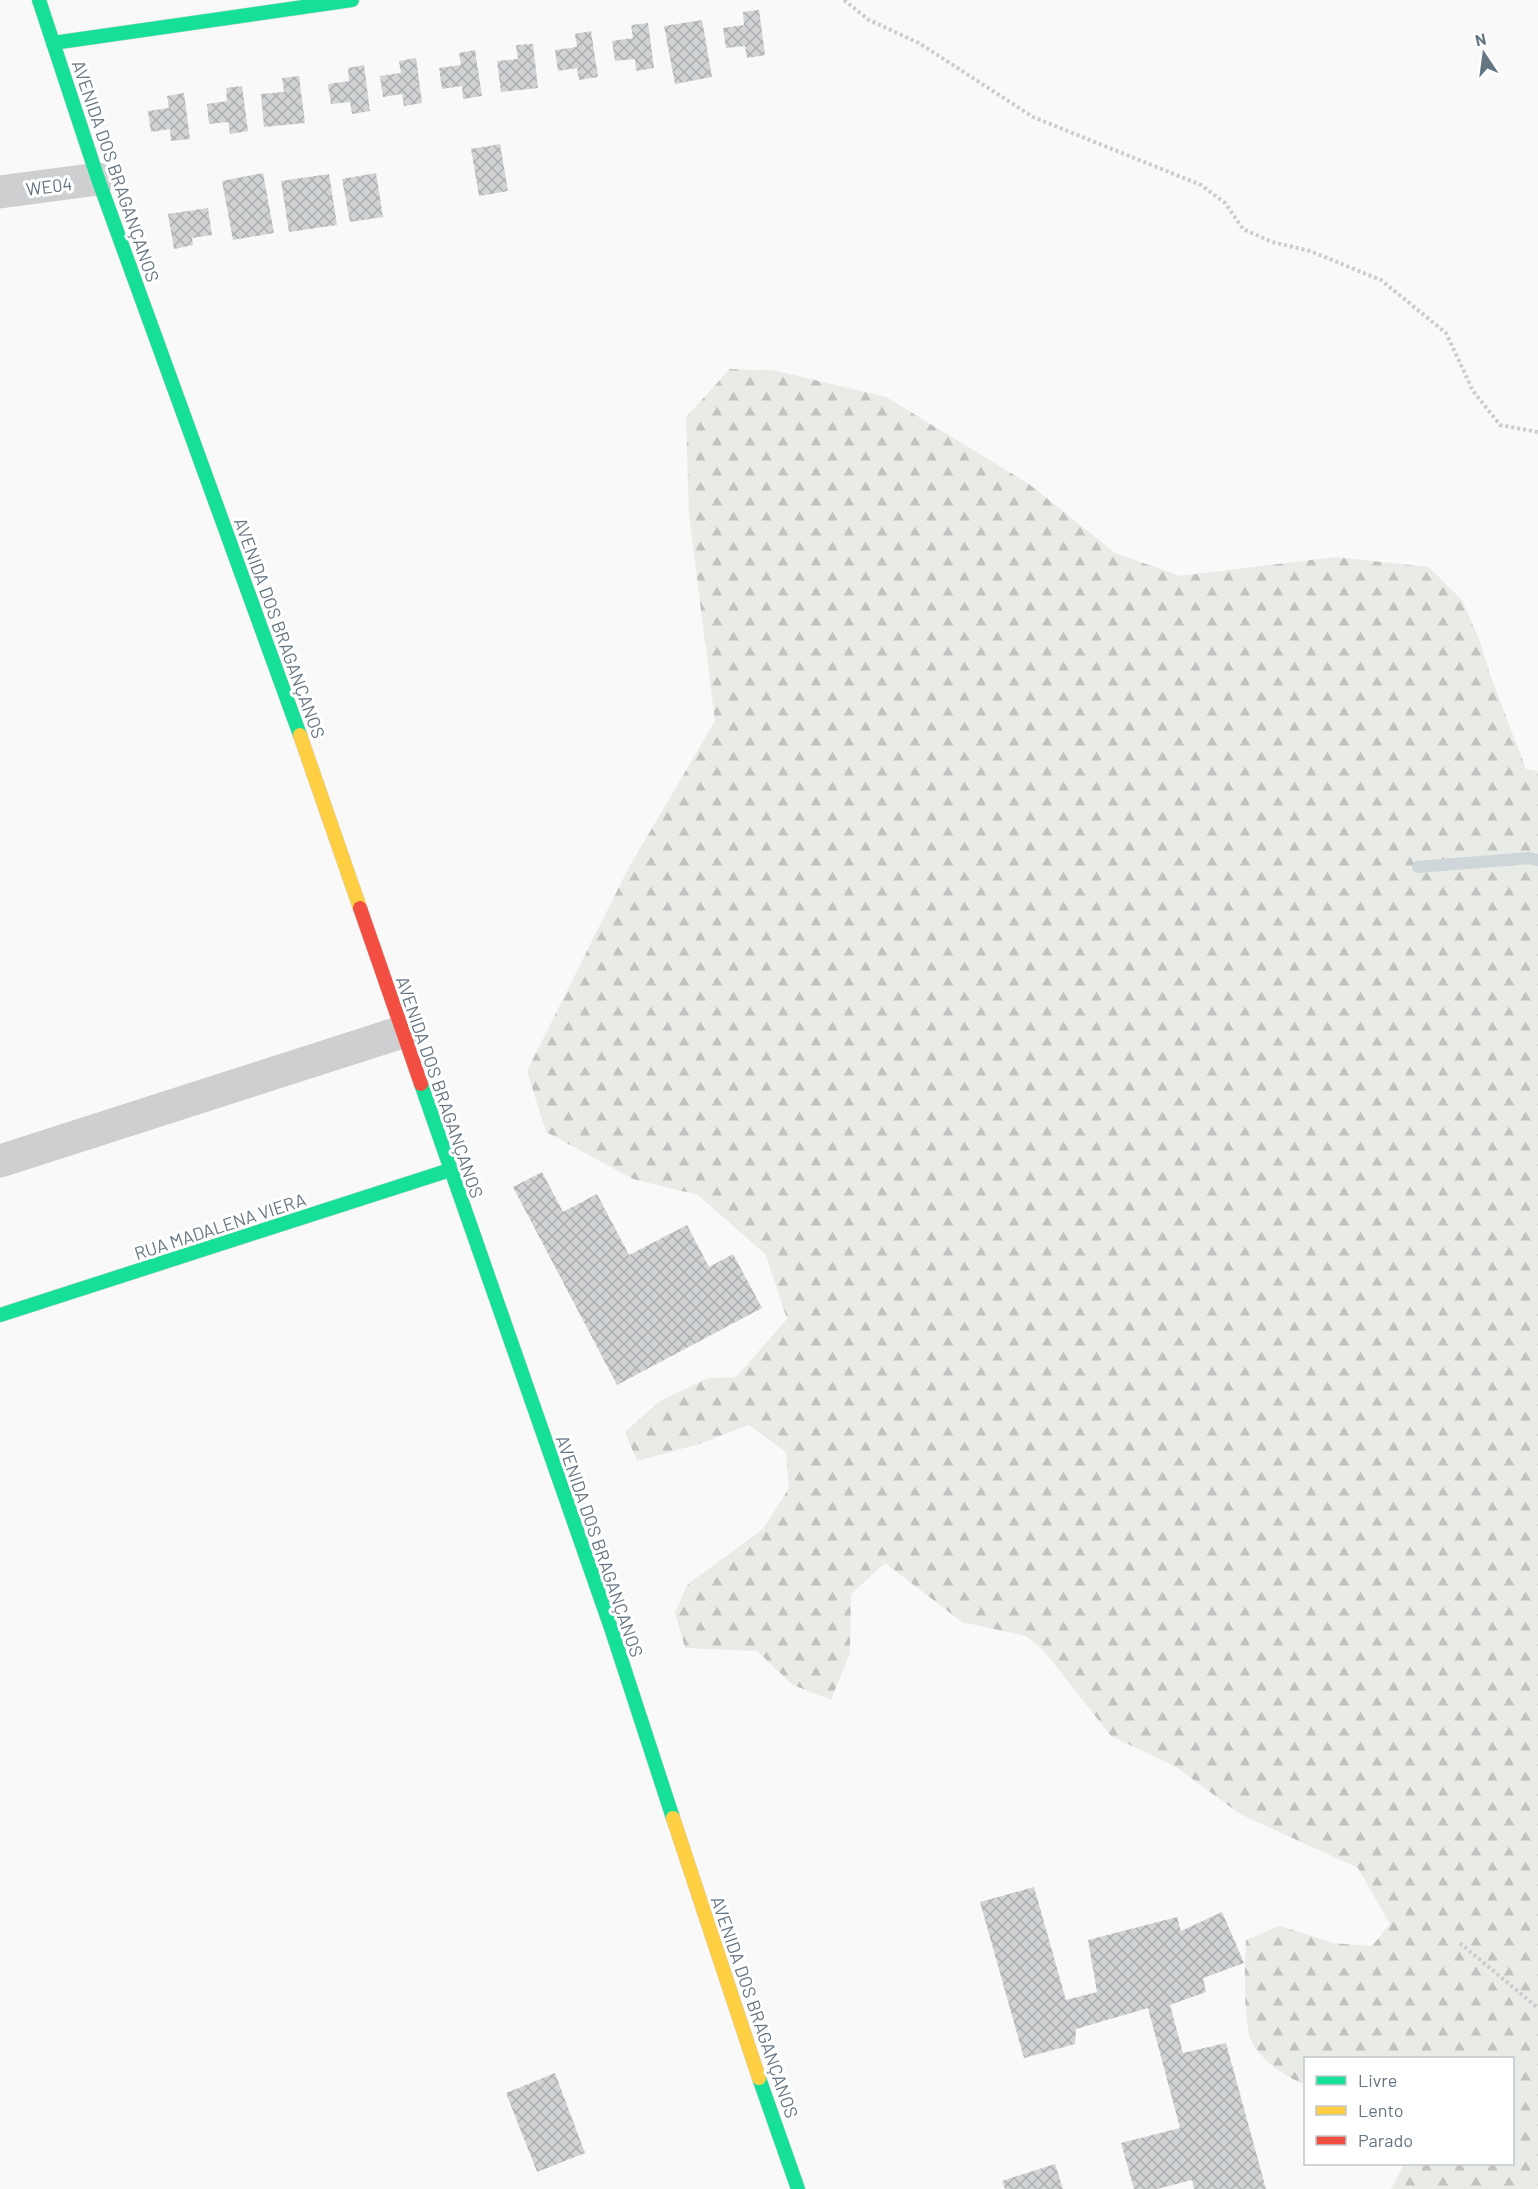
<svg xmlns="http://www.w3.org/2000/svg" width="1538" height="2189" font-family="Barlow,sans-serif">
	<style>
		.forest { fill: url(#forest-firs) }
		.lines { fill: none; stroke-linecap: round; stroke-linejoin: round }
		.stream { stroke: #ced6d9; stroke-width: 12 }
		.building { fill: url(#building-cross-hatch) }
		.fast-casing { stroke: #d5d6d7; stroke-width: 15 }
		.slow-casing { stroke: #d5d6d7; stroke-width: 15 }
		.jam-casing { stroke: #d5d6d7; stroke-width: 15 }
		.path { stroke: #cbcccd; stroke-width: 4; stroke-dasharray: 3 3; stroke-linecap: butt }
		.street { stroke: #cecfd0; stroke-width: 33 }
		.fast { stroke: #16e098; stroke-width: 14 }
		.slow { stroke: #ffcf43; stroke-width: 14 }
		.jam { stroke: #f24e42; stroke-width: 14 }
		.labels { text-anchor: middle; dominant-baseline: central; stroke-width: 6; stroke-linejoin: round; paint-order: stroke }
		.street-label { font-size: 18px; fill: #657683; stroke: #fff }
	</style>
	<defs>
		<pattern id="forest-firs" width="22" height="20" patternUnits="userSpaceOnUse" patternTransform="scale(1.5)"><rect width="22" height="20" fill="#e8ebe6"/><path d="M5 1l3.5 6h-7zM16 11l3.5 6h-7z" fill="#c0c3c0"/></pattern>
		<pattern id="building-cross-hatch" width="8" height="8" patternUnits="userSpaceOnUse" patternTransform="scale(1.5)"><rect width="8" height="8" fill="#d0d2d3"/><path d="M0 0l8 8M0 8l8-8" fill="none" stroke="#acafb1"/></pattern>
	</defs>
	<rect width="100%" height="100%" fill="#f9f9f9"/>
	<path class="forest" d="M 730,369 L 777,371 L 886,397 L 1029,484 L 1115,553 L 1180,576 L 1335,557 L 1429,567 L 1462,600 L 1480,642 L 1491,677 L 1526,769 L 1538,771 L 1538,2189 L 1391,2189 L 1403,2167 L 1401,2164 L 1512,2164 L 1512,2058 L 1306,2058 L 1305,2085 C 1285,2076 1267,2065 1254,2046 C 1242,2029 1245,1962 1246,1940 L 1280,1926 L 1333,1943 L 1372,1946 L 1390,1924 L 1358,1868 L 1240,1814 L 1176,1767 L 1111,1736 L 1044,1651 L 1026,1636 L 962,1622 L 885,1563 L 851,1594 L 850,1653 L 831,1700 L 793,1685 L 757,1651 L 685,1648 L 675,1612 L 688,1584 L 763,1529 L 789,1488 L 786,1452 L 749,1425 L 699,1444 L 637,1461 L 625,1432 L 660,1401 L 708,1378 L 736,1377 L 787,1319 L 766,1255 L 698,1195 L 633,1179 L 546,1132 L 527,1071 L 628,869 L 715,721 L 689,515 L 686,417 Z"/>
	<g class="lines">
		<path class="stream" d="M 1418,867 L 1528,858 L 1538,860"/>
	</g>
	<g class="building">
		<path d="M 759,10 L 765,55 L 747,58 L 745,46 L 726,48 L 723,28 L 744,25 L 743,12 Z"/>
		<path d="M 702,20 L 712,77 L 675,84 L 664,26 Z"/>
		<path d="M 648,23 L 654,68 L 636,71 L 635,59 L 615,61 L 612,41 L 633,38 L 631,25 Z"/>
		<path d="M 591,31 L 598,77 L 579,80 L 577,68 L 558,71 L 555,50 L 577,47 L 575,34 Z"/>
		<path d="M 533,44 L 538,88 L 501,92 L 497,61 L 518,59 L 516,45 Z"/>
		<path d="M 475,50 L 482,96 L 463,99 L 462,86 L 442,89 L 439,68 L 461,65 L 459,53 Z"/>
		<path d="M 416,58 L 422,103 L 404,106 L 402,94 L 383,97 L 380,76 L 401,73 L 399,61 Z"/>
		<path d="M 364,65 L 370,111 L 352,114 L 350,102 L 331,104 L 328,84 L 349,81 L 348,68 Z"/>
		<path d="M 299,76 L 305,123 L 264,127 L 261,94 L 284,92 L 282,78 Z"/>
		<path d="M 242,86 L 248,131 L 230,134 L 228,122 L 209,124 L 207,104 L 227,101 L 226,88 Z"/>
		<path d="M 184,93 L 190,139 L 171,141 L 170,129 L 151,132 L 148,111 L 169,108 L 167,96 Z"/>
		<path d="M 500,144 L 508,191 L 479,196 L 471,149 Z"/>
		<path d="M 263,173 L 274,233 L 233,240 L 222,181 Z"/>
		<path d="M 376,173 L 383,217 L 350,222 L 342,179 Z"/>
		<path d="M 329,174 L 337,225 L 289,232 L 281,181 Z"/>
		<path d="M 208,208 L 212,235 L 192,238 L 193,245 L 174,249 L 168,214 Z"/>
		<path d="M 542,1172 L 563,1212 L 597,1194 L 629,1255 L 687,1225 L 709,1267 L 733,1254 L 762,1308 L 617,1385 L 513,1187 Z"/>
		<path d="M 1034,1887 L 1066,2000 L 1097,1992 L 1088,1940 L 1177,1917 L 1181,1931 L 1222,1912 L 1244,1963 L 1203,1978 L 1206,1992 L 1170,2005 L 1183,2053 L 1226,2043 L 1266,2189 L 1194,2189 L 1192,2180 L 1157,2189 L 1134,2189 L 1121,2143 L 1180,2128 L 1148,2008 L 1076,2029 L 1075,2044 L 1024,2058 L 980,1902 Z"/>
		<path d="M 555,2073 L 585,2153 L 537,2172 L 506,2093 Z"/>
		<path d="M 1055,2164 L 1063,2189 L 1005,2189 L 1002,2181 Z"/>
	</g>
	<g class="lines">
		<defs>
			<g id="fast">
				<path d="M 39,0 L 98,179 L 300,735"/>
				<path d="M 53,43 L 352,0"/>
				<path d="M 421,1084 L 611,1628 L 673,1818"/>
				<path d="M 0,1315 L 450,1170"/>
				<path d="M 759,2078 L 798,2189"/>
			</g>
			<g id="slow">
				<path d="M 300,735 L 360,908"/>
				<path d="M 673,1818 L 759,2078"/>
			</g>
			<path id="jam" d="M 360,908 L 421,1084"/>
		</defs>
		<use href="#fast" class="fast-casing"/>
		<use href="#slow" class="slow-casing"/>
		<use href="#jam" class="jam-casing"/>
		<g class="path">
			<path d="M 844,0 L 869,20 L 919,43 L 1033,117 L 1201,185 L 1225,203 L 1243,229 L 1272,242 L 1310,251 L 1381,280 L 1446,333 L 1473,391 L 1500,425 L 1538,432"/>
			<path d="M 1460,1943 L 1538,2008"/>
		</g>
		<g class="street">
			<path d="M 0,192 L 98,179"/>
			<path d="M 0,1161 L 402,1032"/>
		</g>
		<use href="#fast" class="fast"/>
		<use href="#slow" class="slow"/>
		<use href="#jam" class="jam"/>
	</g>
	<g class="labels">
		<g class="street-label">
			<text transform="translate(116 171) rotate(71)">AVENIDA DOS BRAGANÇANOS</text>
			<text transform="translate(49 186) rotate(-7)">WE04</text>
			<text transform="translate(280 628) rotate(70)">AVENIDA DOS BRAGANÇANOS</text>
			<text transform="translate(440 1087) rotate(71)">AVENIDA DOS BRAGANÇANOS</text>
			<text transform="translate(220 1226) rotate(-18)">RUA MADALENA VIERA</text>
			<text transform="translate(600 1546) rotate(71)">AVENIDA DOS BRAGANÇANOS</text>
			<text transform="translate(755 2007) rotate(71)">AVENIDA DOS BRAGANÇANOS</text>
		</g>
	</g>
	<rect x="1304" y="2057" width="210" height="108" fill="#ffffff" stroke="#c1c8cd" stroke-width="1.5"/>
	<rect x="1316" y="2076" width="30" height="9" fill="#16e098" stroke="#c1c8cd" stroke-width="1.5"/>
	<text x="1358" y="2087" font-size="18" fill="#657683">Livre</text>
	<rect x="1316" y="2106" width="30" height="9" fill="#ffcf43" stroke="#c1c8cd" stroke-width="1.5"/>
	<text x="1358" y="2117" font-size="18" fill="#657683">Lento</text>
	<rect x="1316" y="2136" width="30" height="9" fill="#f24e42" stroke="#c1c8cd" stroke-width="1.5"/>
	<text x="1358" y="2147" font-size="18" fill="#657683">Parado</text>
	<g transform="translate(1484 54) rotate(347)" stroke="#ffffff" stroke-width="4.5" paint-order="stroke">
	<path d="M0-4.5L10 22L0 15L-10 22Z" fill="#657683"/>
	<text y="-9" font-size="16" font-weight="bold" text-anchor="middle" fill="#657683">N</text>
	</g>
</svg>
